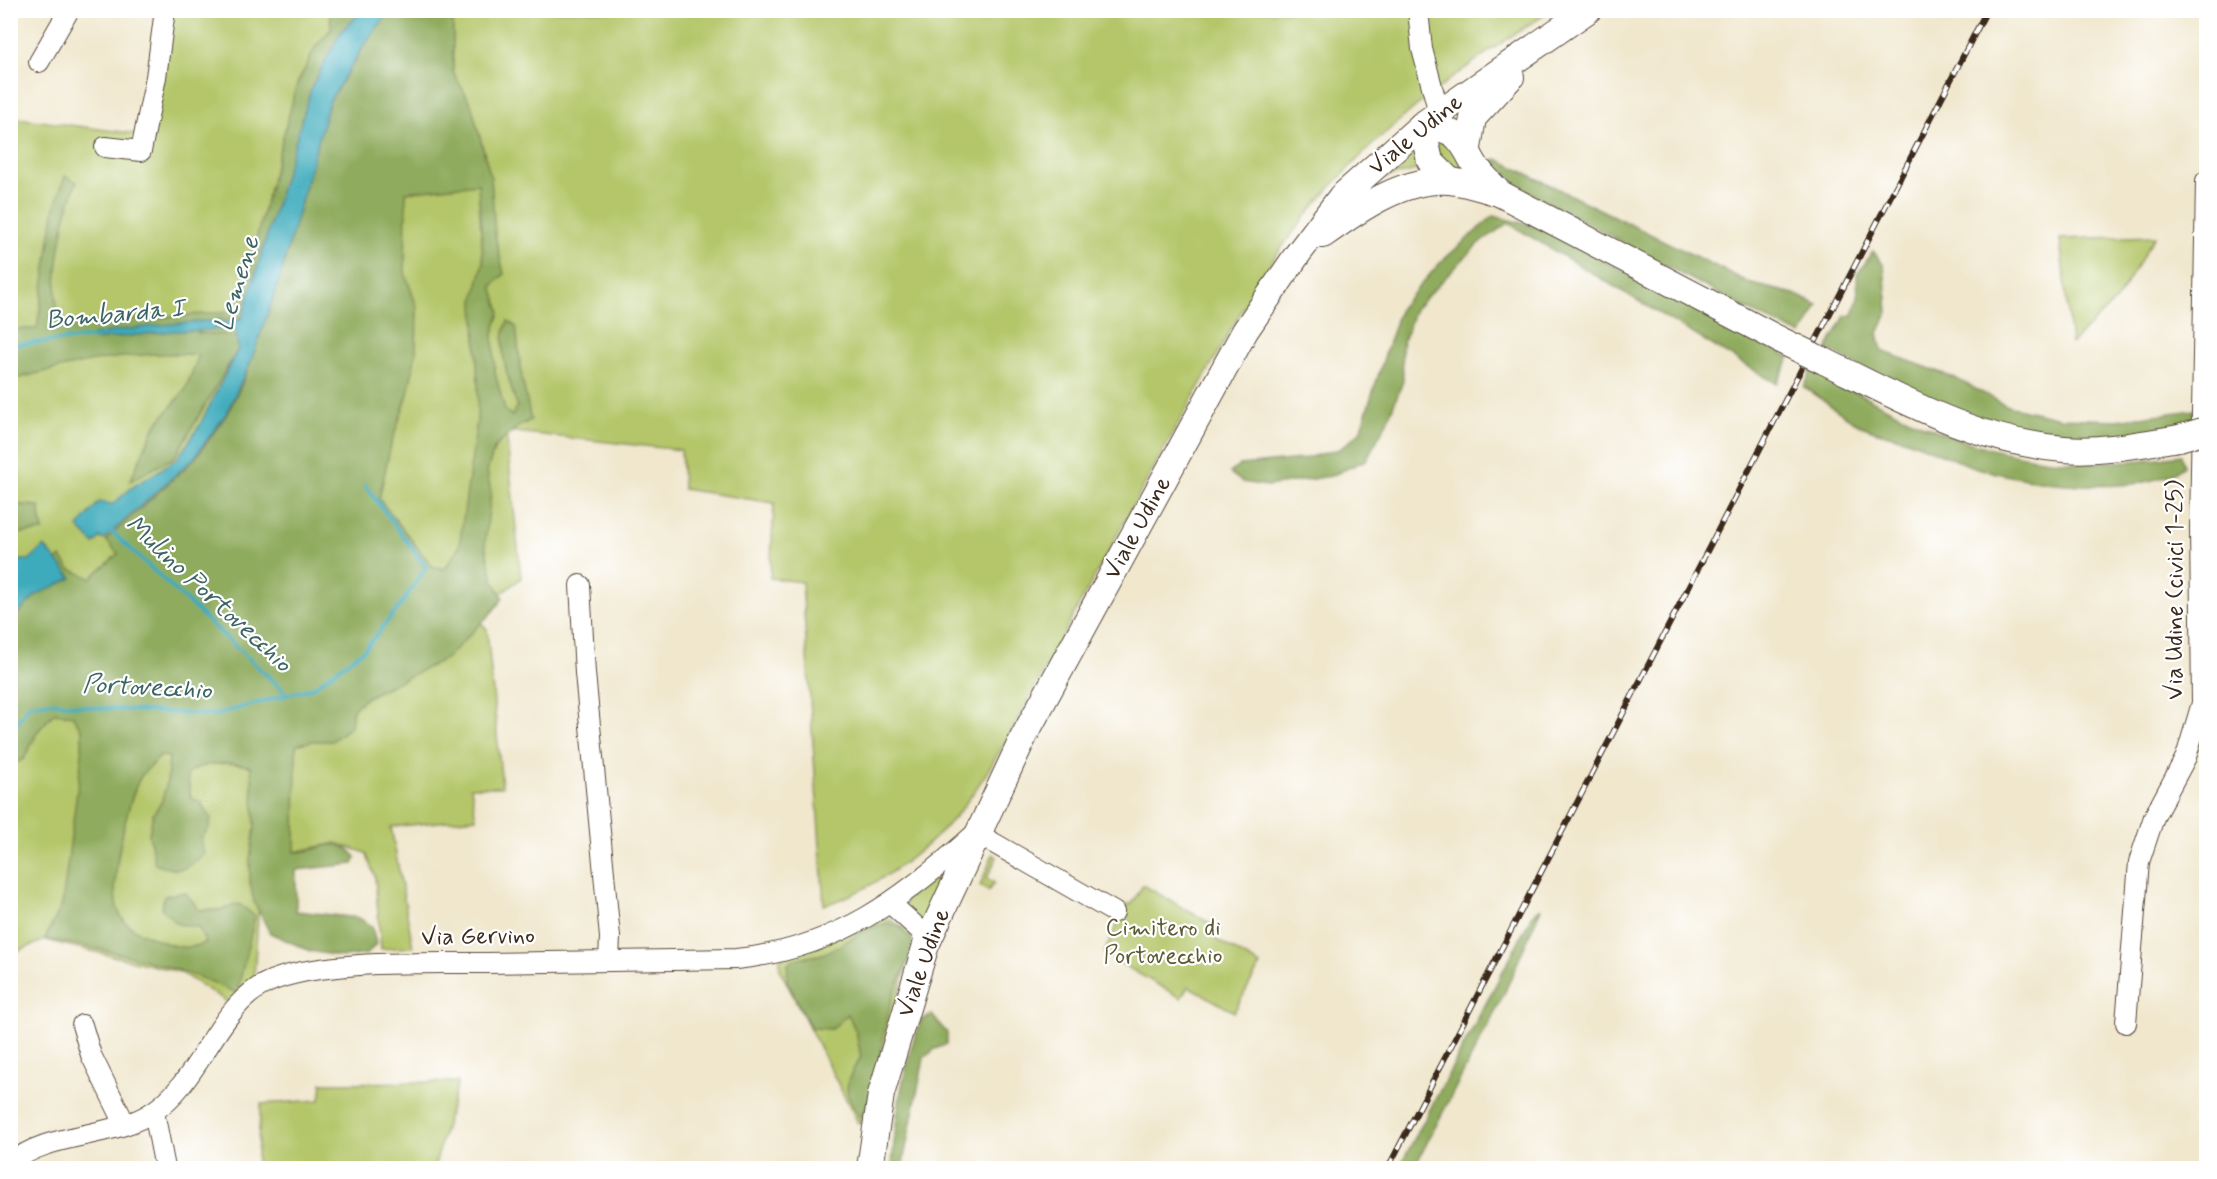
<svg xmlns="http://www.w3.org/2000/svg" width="2217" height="1179" font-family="Mynerve,sans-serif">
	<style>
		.green { fill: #b4c669; stroke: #787844; stroke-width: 1.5 }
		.forest { fill: #8fab5d; stroke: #656a3e; stroke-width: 1.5; fill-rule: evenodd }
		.water { fill: #3dabbc; stroke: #3c6a6d; stroke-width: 1.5 }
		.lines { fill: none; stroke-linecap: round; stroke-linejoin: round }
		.stream { stroke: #3dabbc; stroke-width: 4 }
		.minor-casing { stroke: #564638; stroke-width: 22 }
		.major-casing { stroke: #564638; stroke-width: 28 }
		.minor { stroke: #fff; stroke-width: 20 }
		.major { stroke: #fff; stroke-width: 26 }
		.rail-casing { stroke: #3b2a1e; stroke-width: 6 }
		.rail { stroke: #fff; stroke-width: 4; stroke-dasharray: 11; stroke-linecap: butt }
		.major-bridge-casing { stroke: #564638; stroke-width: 28; stroke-linecap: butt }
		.major-bridge { stroke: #fff; stroke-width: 26 }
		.labels { text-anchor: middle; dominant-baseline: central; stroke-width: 4.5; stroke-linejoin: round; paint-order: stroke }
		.street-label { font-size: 24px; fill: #3b2a1e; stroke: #fff }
		.park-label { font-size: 24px; fill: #5f5934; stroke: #fff }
		.water-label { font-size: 26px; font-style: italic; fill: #3c6465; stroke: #fff }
	</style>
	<rect width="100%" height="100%" fill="#fff"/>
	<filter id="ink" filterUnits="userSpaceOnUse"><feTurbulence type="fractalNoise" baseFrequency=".0167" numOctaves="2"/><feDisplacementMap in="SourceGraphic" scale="12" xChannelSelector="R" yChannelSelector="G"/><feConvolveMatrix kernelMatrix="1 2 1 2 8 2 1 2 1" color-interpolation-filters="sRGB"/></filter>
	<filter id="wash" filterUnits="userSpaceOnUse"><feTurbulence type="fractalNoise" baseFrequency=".008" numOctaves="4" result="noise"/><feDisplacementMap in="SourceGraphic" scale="24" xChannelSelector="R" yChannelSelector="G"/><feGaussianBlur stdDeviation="1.35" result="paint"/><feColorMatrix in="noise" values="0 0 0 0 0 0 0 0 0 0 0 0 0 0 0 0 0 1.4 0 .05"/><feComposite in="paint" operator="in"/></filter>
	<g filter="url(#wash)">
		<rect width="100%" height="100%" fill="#f0e7cd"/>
		<g class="green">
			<path d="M 173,11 L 1551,11 C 1446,76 1346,154 1275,257 C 1251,291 1232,328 1212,364 C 1159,456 1109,550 1058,644 C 1029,698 1002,754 966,803 C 935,845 875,890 824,905 L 802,582 L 770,578 L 774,503 L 683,489 L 681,450 L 506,431 L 521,578 L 474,615 L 487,629 L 502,787 L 471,787 L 476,818 L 391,827 L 413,947 L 381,949 L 375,877 L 366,853 L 336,843 L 294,852 L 294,838 L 263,842 L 254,977 L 229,1003 L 180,972 L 45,940 L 11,954 L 10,117 L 152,136 Z"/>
			<path d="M 1435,131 L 1440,131 L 1466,168 L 1453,169 L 1439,160 Z"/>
			<path d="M 1415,138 L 1429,170 L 1416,170 L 1378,180 Z"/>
			<path d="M 2155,236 L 2118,298 L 2071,344 L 2060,239 Z"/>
			<path d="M 993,854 L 997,857 L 987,878 L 994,883 L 988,891 L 980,886 Z"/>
			<path d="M 944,873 L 945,878 L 926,924 L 904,908 L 907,898 Z"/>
			<path d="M 1143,885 L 1220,929 L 1215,939 L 1260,965 L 1234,1012 L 1188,986 L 1181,998 L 1104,954 L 1126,903 L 1131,905 Z"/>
			<path d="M 885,917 L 910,931 L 913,942 L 864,1121 L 858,1123 L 780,970 L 780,958 Z"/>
			<path d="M 458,1082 L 434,1168 L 256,1168 L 261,1104 L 320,1100 L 322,1083 Z"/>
			<path d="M 176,1160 L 223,1168 L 177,1168 Z"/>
		</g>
		<g class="forest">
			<path d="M 330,11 L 359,11 L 359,16 L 342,30 L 242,318 L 219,319 L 198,333 L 236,335 L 238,349 L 175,457 L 130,481 L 155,426 L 185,390 L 199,355 C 135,349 73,364 11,380 L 11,329 L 37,329 L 55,206 L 65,176 L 77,182 C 64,211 53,275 57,307 C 57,312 62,319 64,324 L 230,312 L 238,307 L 297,84 L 316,46 L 331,29 Z"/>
			<path d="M 390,11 L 453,11 L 453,72 L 471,104 L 491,178 L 495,235 L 504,274 L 492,286 L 500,312 L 493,334 L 495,373 L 505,410 L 512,416 L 517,406 C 509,380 495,346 508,321 L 516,327 L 522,379 L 531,420 L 519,426 L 495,447 L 487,471 L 491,492 L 485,544 L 493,580 L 503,598 L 493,611 L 447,658 L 367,697 L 353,709 L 351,726 L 332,741 L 312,741 L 296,745 L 295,852 C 320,853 335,832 356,857 L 353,864 L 296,870 L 296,911 L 359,918 L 372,927 L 376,944 L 367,954 L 344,957 L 310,951 L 270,933 L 254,902 L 250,883 L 250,860 L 255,827 L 251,767 C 232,761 201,762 187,774 L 191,798 L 200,802 L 211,818 L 209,828 L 201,839 L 204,854 C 185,871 179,873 155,864 L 149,834 L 153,814 L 162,801 L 167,782 L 169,757 L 161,756 C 155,762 146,769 141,776 C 127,800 106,891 120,915 C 129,930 143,934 158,940 C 174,947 190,951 206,942 L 198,927 L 178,924 L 162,909 L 164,896 L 185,892 L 199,910 L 220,910 L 239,904 L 255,916 L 237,993 C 177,965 110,950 45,939 L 62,905 L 82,754 L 82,730 L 72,715 L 54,713 L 38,731 L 24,759 L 11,765 L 10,617 L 24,595 L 61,557 L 69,569 L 91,578 L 118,554 L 106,540 L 195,459 L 227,414 L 242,384 L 279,281 L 329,102 L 369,38 ZM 478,184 L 483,263 L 474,300 L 478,384 L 477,421 L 459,547 L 445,569 L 432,566 L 379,499 L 391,444 L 408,394 L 416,353 L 417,307 L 405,273 L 406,192 Z"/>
			<path d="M 1497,159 L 1752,284 L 1794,294 L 1818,305 L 1802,335 L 1756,314 L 1518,186 L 1493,160 Z"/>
			<path d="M 1493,216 L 1542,228 L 1790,357 L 1777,384 L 1508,223 L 1477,245 L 1415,309 L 1402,345 L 1403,381 L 1387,422 L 1366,460 L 1331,476 L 1268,486 L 1242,482 L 1230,473 L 1240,465 L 1302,459 L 1340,449 L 1360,432 L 1400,308 L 1441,262 Z"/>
			<path d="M 1873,251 L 1884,266 L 1888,312 L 1878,333 L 1882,351 L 1955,378 L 2007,406 L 2060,418 L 2116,420 L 2194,410 L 2195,422 C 2167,427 2138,436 2110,439 C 2005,448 1915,397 1827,349 L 1845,316 L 1853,315 L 1858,298 L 1857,275 Z"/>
			<path d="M 1813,367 C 1939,442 2032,479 2181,455 L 2184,466 C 2142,501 2012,482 1963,463 C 1946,457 1930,448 1912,442 C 1897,436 1879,434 1864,427 C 1842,417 1824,399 1804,387 Z"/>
			<path d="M 11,504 L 39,506 L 43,531 L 11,534 Z"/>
			<path d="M 1541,908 L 1504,994 L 1414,1168 L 1399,1168 L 1532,916 Z"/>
			<path d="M 888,923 L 900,927 L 913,942 C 910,966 897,980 891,1002 C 880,1038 880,1087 860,1118 C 841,1091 844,1084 861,1057 L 856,1032 L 848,1014 L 832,1029 L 811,1028 L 787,981 L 788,964 C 799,955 806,958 819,955 C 845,948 860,927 888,923 Z"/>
			<path d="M 932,1015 L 947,1033 L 947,1044 L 935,1049 L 924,1058 L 902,1168 L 892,1168 C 895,1119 902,1067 921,1020 Z"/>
		</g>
		<g class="water">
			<path d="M 363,11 L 390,11 L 366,42 L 329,102 L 279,281 L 251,361 L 226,414 L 194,458 L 103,540 L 100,537 L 94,544 L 78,527 L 99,502 L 113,504 L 131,488 L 177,459 L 199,426 L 238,349 L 236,330 L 174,331 L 94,340 L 93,335 C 128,328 164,325 201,321 C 214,320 230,325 242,318 L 312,86 L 342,30 Z"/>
			<path d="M 44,546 L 72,578 L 36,595 L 11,620 L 11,560 L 29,560 Z"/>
		</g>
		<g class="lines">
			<g class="stream">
				<path d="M 10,345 L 97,337"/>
				<path d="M 109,529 L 287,694"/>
				<path d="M 10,734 L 29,705 L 51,702 L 96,708 L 214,715 L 312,688 L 365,649 L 403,602 L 426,567 L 365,485"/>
			</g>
		</g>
	</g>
	<g filter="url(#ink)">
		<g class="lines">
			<defs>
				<g id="minor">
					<path d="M 1418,10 L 1422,49 L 1439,113"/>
					<path d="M 39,62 L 69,10"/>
					<path d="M 105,147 L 141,151 L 156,77 L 165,10"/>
					<path d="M 580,585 L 585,673 L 610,937 L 609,961"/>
					<path d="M 890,903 L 921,931 L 926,945"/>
					<path d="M 2126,1023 L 2139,862 L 2154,817 L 2186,757 L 2202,703 L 2200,529 L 2206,181"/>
					<path d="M 82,1025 L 91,1055 L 125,1124"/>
					<path d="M 154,1112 L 165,1168"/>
					<path d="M 10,1164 C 50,1130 112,1140 154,1111 C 198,1082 215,1015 259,987 C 305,958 430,964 487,963 C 570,961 653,960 736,959 C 837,949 903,899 976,833 L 1114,912"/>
				</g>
				<g id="major">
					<path d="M 1422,125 C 1452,129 1458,133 1472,160 C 1478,172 1490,182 1499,193"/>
					<path d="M 1422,125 L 1430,161 L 1450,181"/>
					<path d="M 1468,148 L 1473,118 L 1511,77"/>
					<path d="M 1323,235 C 1359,209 1403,178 1449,181 C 1466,182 1483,189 1499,193 L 1780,340"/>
					<path d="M 1824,361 C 1901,399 1977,442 2064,449 C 2102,452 2142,444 2179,438"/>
					<path d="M 870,1168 L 881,1094 L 926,945 L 1024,736 L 1245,331 L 1297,255 L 1341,197 L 1422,125 L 1588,10"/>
				</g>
			</defs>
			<use href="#minor" class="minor-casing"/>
			<use href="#major" class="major-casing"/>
			<use href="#minor" class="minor"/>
			<use href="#major" class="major"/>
			<defs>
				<path id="rail" d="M 1388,1168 L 1987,10"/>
			</defs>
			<use href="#rail" class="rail-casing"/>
			<use href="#rail" class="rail"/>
			<defs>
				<g id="major-bridge">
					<path d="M 1780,340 L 1824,361"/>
					<path d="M 2179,438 L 2206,430"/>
				</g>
			</defs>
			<use href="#major-bridge" class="major-bridge-casing"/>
			<use href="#major-bridge" class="major-bridge"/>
		</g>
	</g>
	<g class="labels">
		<g class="street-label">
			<text transform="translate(1416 135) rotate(-39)">Viale Udine</text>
			<text transform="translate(1138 528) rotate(-61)">Viale Udine</text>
			<text transform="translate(2175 590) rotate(-90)">Via Udine (civici 1-25)</text>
			<text transform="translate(478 937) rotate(-1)">Via Gervino</text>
			<text transform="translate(924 963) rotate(-70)">Viale Udine</text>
		</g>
		<g class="park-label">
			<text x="1163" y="928">Cimitero di<tspan x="1163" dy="28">Portovecchio</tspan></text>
		</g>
		<g class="water-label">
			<text transform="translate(238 284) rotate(-73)">Lemene</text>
			<text transform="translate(115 315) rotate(-5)">Bombarda I</text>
			<text transform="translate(208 594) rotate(43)">Mulino Portovecchio</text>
			<text transform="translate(147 688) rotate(3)">Portovecchio</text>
		</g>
	</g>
	<rect width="2217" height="1179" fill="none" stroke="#fff" stroke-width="36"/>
</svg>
